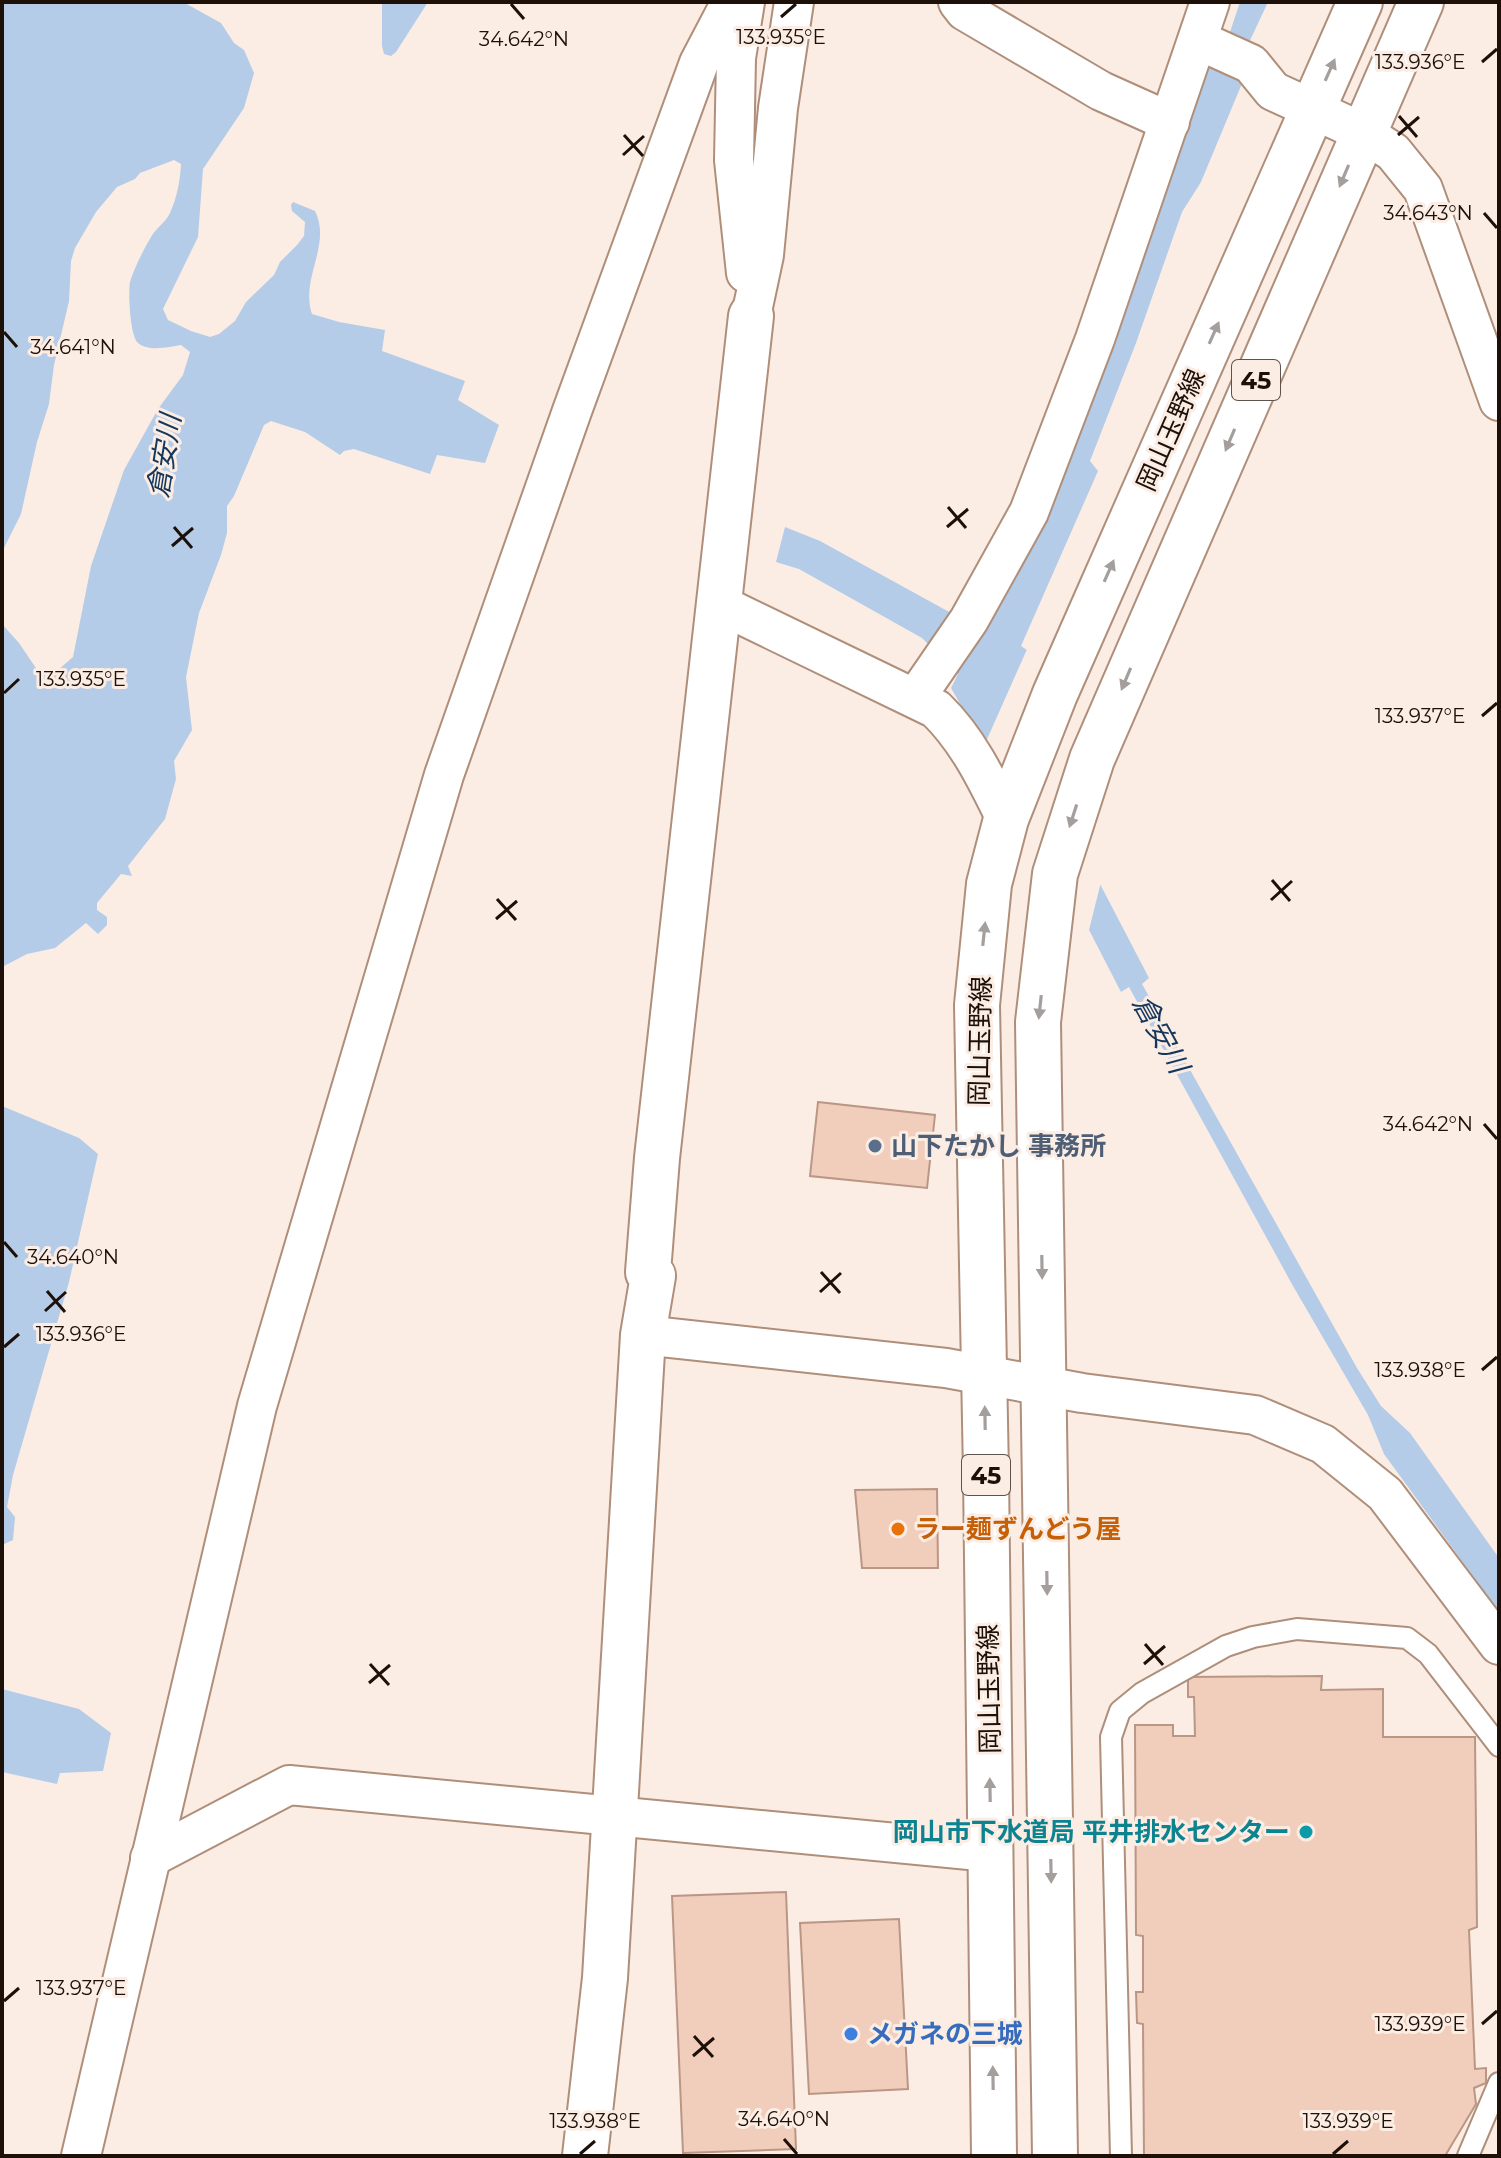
<svg xmlns="http://www.w3.org/2000/svg" width="1501" height="2158" font-family="Montserrat,'Noto Sans JP',sans-serif">
	<style>
		.water { fill: #b4cce8 }
		.pier { fill: #fbede4 }
		.building { fill: #f1cdbc; stroke: #ba9685; stroke-width: 2 }
		.lines { fill: none; stroke-linecap: round; stroke-linejoin: round }
		.service-casing { stroke: #af8e7a; stroke-width: 24 }
		.minor-casing { stroke: #af8e7a; stroke-width: 42 }
		.tertiary-casing { stroke: #af8e7a; stroke-width: 48 }
		.primary-casing { stroke: #af8e7a; stroke-width: 48 }
		.service { stroke: #fff; stroke-width: 20 }
		.minor { stroke: #fff; stroke-width: 38 }
		.tertiary { stroke: #fff; stroke-width: 44 }
		.primary { stroke: #fff; stroke-width: 44 }
		.oneway { fill: #a49f9c }
		.ticks { fill: none; stroke: #1c1008; stroke-width: 3 }
		.service-dot { fill: #5c6f8a; stroke: #fbede4; stroke-width: 3 }
		.food-dot { fill: #e8710a; stroke: #fbede4; stroke-width: 3 }
		.culture-dot { fill: #0f9aa8; stroke: #fbede4; stroke-width: 3 }
		.shop-dot { fill: #3f7fe0; stroke: #fbede4; stroke-width: 3 }
		.labels { text-anchor: middle; dominant-baseline: central; stroke-width: 6; stroke-linejoin: round; paint-order: stroke }
		.shield { fill: #fbede4; stroke: #5f524a; stroke-width: 2 }
		.shield-label { font-size: 24px; font-weight: bold; fill: #1c1008 }
		.street-label { font-size: 26px; fill: #1c1008; stroke: #fbede4 }
		.service-label { font-size: 26px; font-weight: bold; fill: #4e5e75; stroke: #fbede4; text-anchor: start }
		.food-label { font-size: 26px; font-weight: bold; fill: #c56008; stroke: #fbede4; text-anchor: start }
		.culture-label { font-size: 26px; font-weight: bold; fill: #0d838f; stroke: #fbede4; text-anchor: end }
		.shop-label { font-size: 26px; font-weight: bold; fill: #366cbe; stroke: #fbede4; text-anchor: start }
		.water-label { font-size: 28px; font-style: italic; fill: #15375c; stroke: #fbede4 }
		.ticks-label { font-size: 20px; text-anchor: middle; fill: #1c1008; stroke: #fbede4; stroke-width: 6; stroke-linejoin: round; paint-order: stroke }
	</style>
	<rect width="100%" height="100%" fill="#fbede4"/>
	<g class="water">
		<path d="M 2,2 L 183,2 L 221,23 L 234,43 L 244,50 L 254,73 L 244,108 L 203,169 L 198,237 L 163,309 L 168,320 L 191,331 L 210,337 L 219,334 L 235,321 L 246,302 L 274,275 L 280,262 L 297,245 L 304,236 L 305,222 L 292,211 L 291,205 L 293,202 L 315,211 C 332,245 300,278 312,314 L 339,322 L 385,330 L 382,351 L 465,381 L 458,400 L 499,425 L 485,463 L 437,455 L 430,474 L 354,449 L 344,451 L 340,455 L 305,432 L 271,421 L 264,425 L 234,496 L 227,506 L 227,533 L 221,555 L 199,613 L 186,677 L 192,730 L 174,761 L 176,779 L 165,819 L 128,866 L 132,876 L 121,874 L 97,903 L 97,910 L 107,917 L 107,925 L 98,934 L 86,923 L 55,948 L 27,954 L 2,967 L 2,624 L 19,643 L 40,674 L 51,676 L 73,657 L 91,566 L 124,470 L 158,409 L 183,375 L 190,352 L 181,345 C 169,347 148,352 138,343 C 130,336 128,293 130,282 C 134,268 144,249 151,237 C 156,228 166,222 170,213 C 177,197 180,182 181,164 L 174,160 L 140,173 L 135,179 L 117,187 L 96,212 L 75,248 L 71,261 L 69,301 L 54,365 L 49,404 L 37,442 L 21,514 L 2,552 Z"/>
		<path d="M 382,2 L 428,2 L 396,52 L 391,56 L 384,54 L 382,46 Z"/>
		<path d="M 1240,2 L 1268,2 L 1246,49 L 1243,81 L 1201,182 L 1182,212 L 1136,343 L 1090,461 L 1098,471 L 1021,646 L 1027,650 L 1100,884 L 1149,978 L 1142,984 L 1357,1368 L 1381,1406 L 1410,1433 L 1499,1558 L 1499,1612 L 1384,1454 L 1368,1415 L 1293,1286 L 1129,987 L 1121,992 L 1087,926 L 951,688 L 958,674 L 922,638 L 799,569 L 776,562 L 785,527 L 820,541 L 982,630 L 1206,63 L 1228,38 Z"/>
		<path d="M 2,1106 L 79,1138 L 98,1154 L 69,1282 L 13,1475 L 7,1507 L 15,1517 L 13,1540 L 2,1545 Z"/>
		<path d="M 2,1689 L 79,1709 L 111,1733 L 103,1771 L 60,1773 L 57,1784 L 2,1772 Z"/>
	</g>
	<path class="pier" d="M 1028,647 L 1102,878 L 1088,934 L 984,746 Z"/>
	<g class="building">
		<path d="M 818,1102 L 935,1115 L 927,1188 L 810,1176 Z"/>
		<path d="M 937,1489 L 938,1568 L 862,1568 L 855,1490 Z"/>
		<path d="M 1322,1676 L 1321,1690 L 1383,1689 L 1383,1737 L 1475,1737 L 1477,1927 L 1469,1930 L 1475,2069 L 1486,2068 L 1486,2083 L 1474,2088 L 1476,2104 L 1445,2156 L 1144,2156 L 1143,2024 L 1137,2023 L 1136,1992 L 1143,1992 L 1143,1936 L 1136,1935 L 1135,1725 L 1173,1725 L 1173,1736 L 1195,1736 L 1194,1697 L 1188,1697 L 1188,1677 Z"/>
		<path d="M 786,1892 L 796,2149 L 683,2153 L 672,1896 Z"/>
		<path d="M 899,1919 L 908,2089 L 809,2094 L 800,1923 Z"/>
	</g>
	<g class="lines">
		<defs>
			<g id="service">
				<path d="M 1121,2156 L 1111,1737 L 1120,1711 L 1142,1693 L 1226,1646 L 1253,1637 L 1297,1629 L 1407,1638 L 1428,1654 L 1499,1746"/>
				<path d="M 1468,2156 L 1499,2083"/>
			</g>
			<g id="minor">
				<path d="M 745,2 L 736,58 L 734,160 L 746,273"/>
				<path d="M 958,2 L 965,11 L 1101,91 L 1170,122"/>
				<path d="M 1198,40 L 1251,64 L 1273,91 L 1362,132 L 1393,152 L 1423,189 L 1499,401"/>
				<path d="M 751,316 L 764,255 L 778,108 L 794,2"/>
				<path d="M 717,603 L 936,709 C 968,740 987,780 1006,819"/>
				<path d="M 916,697 L 969,620 L 1029,512 L 1095,339 L 1210,2"/>
				<path d="M 643,1335 L 946,1368 L 1082,1393 L 1255,1415 L 1323,1444 L 1385,1494 L 1499,1645"/>
				<path d="M 150,1858 L 289,1785 L 990,1852"/>
				<path d="M 81,2156 L 257,1406 L 444,775 L 572,411 L 699,63 L 731,2"/>
			</g>
			<path id="tertiary" d="M 585,2156 L 605,1978 L 643,1335 L 653,1276 L 648,1272 L 657,1158 L 751,316"/>
			<g id="primary">
				<path d="M 994,2156 L 986,1473 L 977,1005 L 989,884 L 1006,819 L 1055,694 L 1360,2"/>
				<path d="M 1055,2156 L 1038,1022 L 1055,874 L 1092,759 L 1421,2"/>
			</g>
		</defs>
		<use href="#service" class="service-casing"/>
		<use href="#minor" class="minor-casing"/>
		<use href="#tertiary" class="tertiary-casing"/>
		<use href="#primary" class="primary-casing"/>
		<use href="#service" class="service"/>
		<use href="#minor" class="minor"/>
		<use href="#tertiary" class="tertiary"/>
		<use href="#primary" class="primary"/>
	</g>
	<defs><path id="oneway-solid" d="M-6-.8H1V-3.2L6.5 0L1 3.2V.8H-6Z" transform="scale(2)"/></defs>
	<g class="oneway">
		<use href="#oneway-solid" transform="translate(1330 70) rotate(-66)"/>
		<use href="#oneway-solid" transform="translate(1344 176) rotate(113)"/>
		<use href="#oneway-solid" transform="translate(1214 333) rotate(-66)"/>
		<use href="#oneway-solid" transform="translate(1230 440) rotate(113)"/>
		<use href="#oneway-solid" transform="translate(1109 571) rotate(-66)"/>
		<use href="#oneway-solid" transform="translate(1126 679) rotate(113)"/>
		<use href="#oneway-solid" transform="translate(1073 816) rotate(108)"/>
		<use href="#oneway-solid" transform="translate(984 934) rotate(-84)"/>
		<use href="#oneway-solid" transform="translate(1040 1007) rotate(96)"/>
		<use href="#oneway-solid" transform="translate(1042 1267) rotate(89)"/>
		<use href="#oneway-solid" transform="translate(985 1418) rotate(-91)"/>
		<use href="#oneway-solid" transform="translate(1047 1583) rotate(89)"/>
		<use href="#oneway-solid" transform="translate(990 1790) rotate(-91)"/>
		<use href="#oneway-solid" transform="translate(1051 1871) rotate(89)"/>
		<use href="#oneway-solid" transform="translate(993 2078) rotate(-91)"/>
	</g>
	<path class="ticks" d="M 511,4 L 524,19M 781,17 L 796,4M 1482,62 L 1497,49M 1399,116 L 1417,137M 624,135 L 643,156M 1398,135 L 1419,117M 623,155 L 644,136M 1484,213 L 1497,228M 4,332 L 17,347M 948,507 L 966,528M 174,527 L 192,548M 947,527 L 968,509M 172,546 L 193,528M 4,693 L 19,679M 1482,716 L 1497,703M 1272,880 L 1290,901M 497,899 L 516,920M 1271,900 L 1292,881M 496,919 L 517,901M 1484,1124 L 1497,1139M 4,1242 L 17,1257M 821,1272 L 840,1293M 47,1291 L 65,1312M 820,1292 L 841,1273M 45,1311 L 66,1292M 4,1347 L 19,1334M 1482,1370 L 1497,1357M 1145,1644 L 1163,1665M 370,1664 L 389,1685M 1144,1664 L 1165,1646M 369,1683 L 390,1665M 4,2001 L 19,1988M 1482,2024 L 1497,2011M 694,2036 L 713,2057M 693,2056 L 714,2038M 784,2139 L 797,2154M 580,2154 L 595,2141M 1333,2154 L 1348,2141"/>
	<circle class="service-dot" cx="875" cy="1146" r="8"/>
	<circle class="food-dot" cx="898" cy="1529" r="8"/>
	<circle class="culture-dot" cx="1306" cy="1832" r="8"/>
	<circle class="shop-dot" cx="851" cy="2034" r="8"/>
	<g class="labels">
		<g class="shield">
			<rect x="1232" y="360" width="48" height="40" rx="6"/>
			<rect x="962" y="1455" width="48" height="40" rx="6"/>
		</g>
		<g class="shield-label">
			<text x="1256" y="380">45</text>
			<text x="986" y="1475">45</text>
		</g>
		<g class="street-label">
			<text transform="translate(1171 430) rotate(-66)">岡山玉野線</text>
			<text transform="translate(980 1041) rotate(-89)">岡山玉野線</text>
			<text transform="translate(989 1689) rotate(-91)">岡山玉野線</text>
		</g>
		<g class="service-label">
			<text x="891" y="1146">山下たかし 事務所</text>
		</g>
		<g class="food-label">
			<text x="914" y="1529">ラー麺ずんどう屋</text>
		</g>
		<g class="culture-label">
			<text x="1290" y="1832">岡山市下水道局 平井排水センター</text>
		</g>
		<g class="shop-label">
			<text x="867" y="2034">メガネの三城</text>
		</g>
		<g class="water-label">
			<text transform="translate(164 456) rotate(-81)">倉安川</text>
			<text transform="translate(1161 1034) rotate(61)">倉安川</text>
		</g>
	</g>
	<g class="ticks-label">
		<text x="781" y="44">133.935°E</text>
		<text x="524" y="46">34.642°N</text>
		<text x="1420" y="69">133.936°E</text>
		<text x="1428" y="220">34.643°N</text>
		<text x="73" y="354">34.641°N</text>
		<text x="81" y="686">133.935°E</text>
		<text x="1420" y="723">133.937°E</text>
		<text x="1428" y="1131">34.642°N</text>
		<text x="73" y="1264">34.640°N</text>
		<text x="81" y="1341">133.936°E</text>
		<text x="1420" y="1377">133.938°E</text>
		<text x="81" y="1995">133.937°E</text>
		<text x="1420" y="2031">133.939°E</text>
		<text x="784" y="2126">34.640°N</text>
		<text x="595" y="2128">133.938°E</text>
		<text x="1348" y="2128">133.939°E</text>
	</g>
	<rect width="1501" height="2158" fill="none" stroke="#1c1008" stroke-width="8"/>
</svg>
